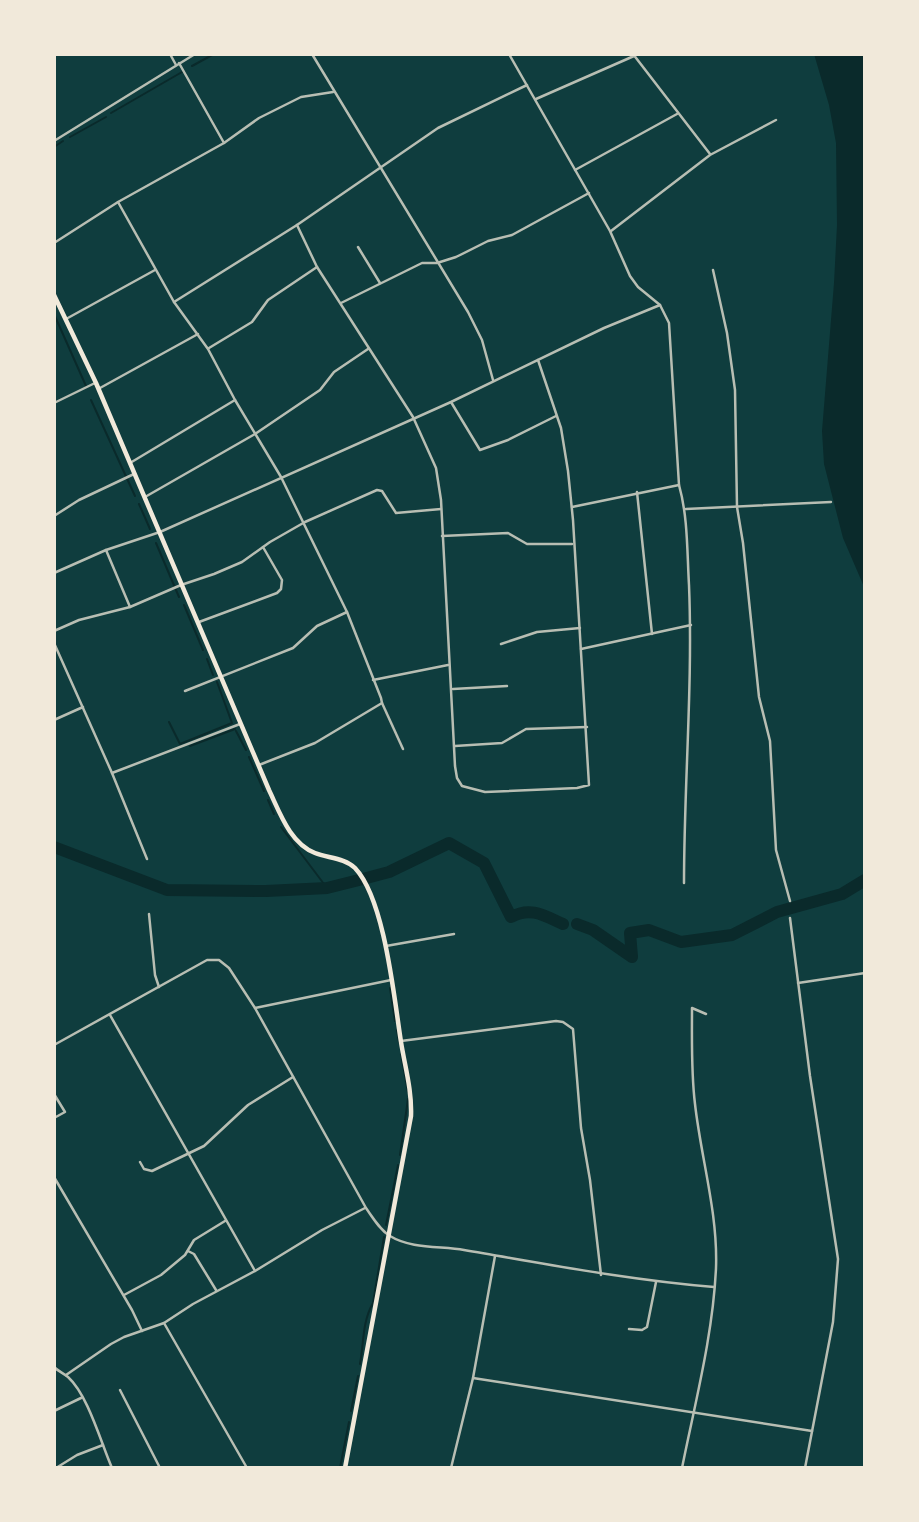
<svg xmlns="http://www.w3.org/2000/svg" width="919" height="1522" font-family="'Work Sans',sans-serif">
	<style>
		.water { fill: #0a2a2b }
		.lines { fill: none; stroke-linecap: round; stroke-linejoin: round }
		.stream { stroke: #0a2a2b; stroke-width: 2 }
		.river { stroke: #0a2a2b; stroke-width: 12 }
		.minor { stroke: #b8beb3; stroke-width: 2.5 }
		.primary { stroke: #f1e9da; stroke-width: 4.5 }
	</style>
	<rect width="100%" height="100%" fill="#0f3d3e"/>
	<path class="water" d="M 814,54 L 865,54 L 865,589 L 843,538 L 824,464 L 822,431 L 834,283 L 837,225 L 836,143 L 829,105 Z"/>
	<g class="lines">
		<g class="stream">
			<path d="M 192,66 L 214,54"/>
			<path d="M 111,113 L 182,72"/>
			<path d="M 70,137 L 106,117"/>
			<path d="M 54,147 L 63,141"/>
			<path d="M 54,314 L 86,386"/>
			<path d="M 91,400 L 135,496"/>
			<path d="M 139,504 L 150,529"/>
			<path d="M 156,543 L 179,597"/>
			<path d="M 184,605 L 203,650"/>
			<path d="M 207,659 L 213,675"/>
			<path d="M 169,722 L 180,744 L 232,723 L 217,682"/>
			<path d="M 236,731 L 246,750"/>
			<path d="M 190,746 L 235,729"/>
			<path d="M 249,757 L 264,791"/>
			<path d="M 268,800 L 274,814"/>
			<path d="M 281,827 L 327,888"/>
			<path d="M 390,988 L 395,1021"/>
			<path d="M 397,1030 L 399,1042"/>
			<path d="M 401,1054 L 408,1092"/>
			<path d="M 400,1155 L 408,1099"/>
			<path d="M 386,1225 L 398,1165"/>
			<path d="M 360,1364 C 364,1343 362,1322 373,1303 L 384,1237"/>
			<path d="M 351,1411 L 358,1376"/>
			<path d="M 340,1468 L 349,1422"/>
		</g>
		<g class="river">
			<path d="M 54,847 L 167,890 L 266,891 L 327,888 L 359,880 L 389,872 L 449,843 L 484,863 L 511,917 C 531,906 545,916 563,924"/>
			<path d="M 577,924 L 593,930 L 632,957 L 630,933 L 649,930 L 681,942 L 732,935 L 777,912 L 842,894 L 865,880"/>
		</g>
		<g class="minor">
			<path d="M 170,54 L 176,65"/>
			<path d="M 312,54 L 468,312 L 482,340 L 493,380"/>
			<path d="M 509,54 L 610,231 L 630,276 L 638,287 L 660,305 L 669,323 L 679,485 C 688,517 687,551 689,585 C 693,684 684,784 684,883"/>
			<path d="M 633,54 L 710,154"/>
			<path d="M 179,63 L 224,143"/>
			<path d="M 536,99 L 634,56"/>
			<path d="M 54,141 L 195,54"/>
			<path d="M 575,170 L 677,114"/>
			<path d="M 118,202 L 174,302 L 208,349 L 235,400 L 281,477 L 347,612 L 381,698 L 382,703 L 315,743 L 259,765"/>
			<path d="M 297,225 L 317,267 L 413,417 L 436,468 L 441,500 L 455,766 L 457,778 L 462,786 L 485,792 L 577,788 L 589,785 L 573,520 L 568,471 L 561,428 L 538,360"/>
			<path d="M 611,231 L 710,155 L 776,120"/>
			<path d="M 54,243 L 118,202 L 224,143 L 259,118 L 301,97 L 333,92"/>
			<path d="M 358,247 L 380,283"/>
			<path d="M 713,270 L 727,333 L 735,390 L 737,507 L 743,543 L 759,697 L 770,741 L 776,850 L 790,901"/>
			<path d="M 174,302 L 297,225 L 438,128 L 527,85"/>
			<path d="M 341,303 L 422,263 L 437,263 L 456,257 L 488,241 L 512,235 L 589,193"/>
			<path d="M 66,319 L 155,270"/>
			<path d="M 209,348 L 252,322 L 268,300 L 317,267"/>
			<path d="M 100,388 L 198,334"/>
			<path d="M 451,402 L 480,450 L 508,440 L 556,416"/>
			<path d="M 54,403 L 95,383"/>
			<path d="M 130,463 L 235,400"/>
			<path d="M 637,492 L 652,634"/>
			<path d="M 145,497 L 255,434 L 320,390 L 334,372 L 368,349"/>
			<path d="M 572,507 L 679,485"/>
			<path d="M 686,509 L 831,502"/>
			<path d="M 54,516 L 79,500 L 134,474"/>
			<path d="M 442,536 L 508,533 L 527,544 L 572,544"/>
			<path d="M 106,550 L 130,607"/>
			<path d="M 54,573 L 106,550 L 160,532 L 451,402 L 604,328 L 660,305"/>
			<path d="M 199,622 L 277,593 L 281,589 L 282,580 L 263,547"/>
			<path d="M 54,631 L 79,620 L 130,607 L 181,585 L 214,574 L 242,562 L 270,542 L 305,522 L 377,490 L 382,491 L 396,513 L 441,509"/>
			<path d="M 54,643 L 112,773 L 147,859"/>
			<path d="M 501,644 L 537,632 L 580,628"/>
			<path d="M 581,649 L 691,625"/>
			<path d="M 373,680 L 448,665"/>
			<path d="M 453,689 L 507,686"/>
			<path d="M 185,691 L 293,648 L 317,626 L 347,612"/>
			<path d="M 382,703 L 403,749"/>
			<path d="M 54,720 L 83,707"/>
			<path d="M 455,746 L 502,743 L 526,729 L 587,727"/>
			<path d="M 112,773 L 240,724"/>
			<path d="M 149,914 L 155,975 L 159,987"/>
			<path d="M 790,918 L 810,1076 L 838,1259 L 833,1322 L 805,1468"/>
			<path d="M 386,946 L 454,934"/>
			<path d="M 798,983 L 865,973"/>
			<path d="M 255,1008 L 391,980"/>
			<path d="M 110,1015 L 255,1271"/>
			<path d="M 401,1041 L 556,1021 L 563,1022 L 573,1029 L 581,1128 L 590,1180 L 601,1275"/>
			<path d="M 54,1045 L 207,960 L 219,960 L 229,968 L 255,1008 L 366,1208 C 373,1218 380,1230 390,1236 C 411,1249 441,1246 464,1250 C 547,1264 629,1280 714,1287"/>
			<path d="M 54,1094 L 65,1112 L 54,1118"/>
			<path d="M 140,1162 L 144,1169 L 152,1171 L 204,1146 L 248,1105 L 293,1077"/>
			<path d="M 54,1177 L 132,1310 L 142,1331"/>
			<path d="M 188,1251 L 194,1254 L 216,1290"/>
			<path d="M 124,1295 L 161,1275 L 185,1255 L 194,1240 L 225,1221"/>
			<path d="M 164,1323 L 247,1468"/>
			<path d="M 629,1329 L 642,1330 L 647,1327 L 656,1282"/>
			<path d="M 54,1367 C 58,1371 63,1373 68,1377 C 88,1395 101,1443 112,1468"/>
			<path d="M 66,1375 L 111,1344 L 124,1337 L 164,1323 L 193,1304 L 255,1271 L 322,1230 L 365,1208"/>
			<path d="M 473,1378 L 812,1431"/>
			<path d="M 120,1390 L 160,1468"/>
			<path d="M 54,1411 L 81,1398"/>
			<path d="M 56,1468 L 77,1455 L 103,1445"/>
			<path d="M 451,1468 L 473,1378 L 495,1256"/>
			<path d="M 682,1468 C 695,1403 713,1335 716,1268 C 718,1213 701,1158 695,1104 C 691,1072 692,1040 692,1008 L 706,1014"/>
		</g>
		<path class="primary" d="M 54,295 L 96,383 L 269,790 C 280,813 290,843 315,853 C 328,858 345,858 355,868 C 385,900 394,998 401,1042 C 405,1067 412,1090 411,1116 L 345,1468"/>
	</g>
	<rect width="919" height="1522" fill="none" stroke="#f1e9da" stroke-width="112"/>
</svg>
